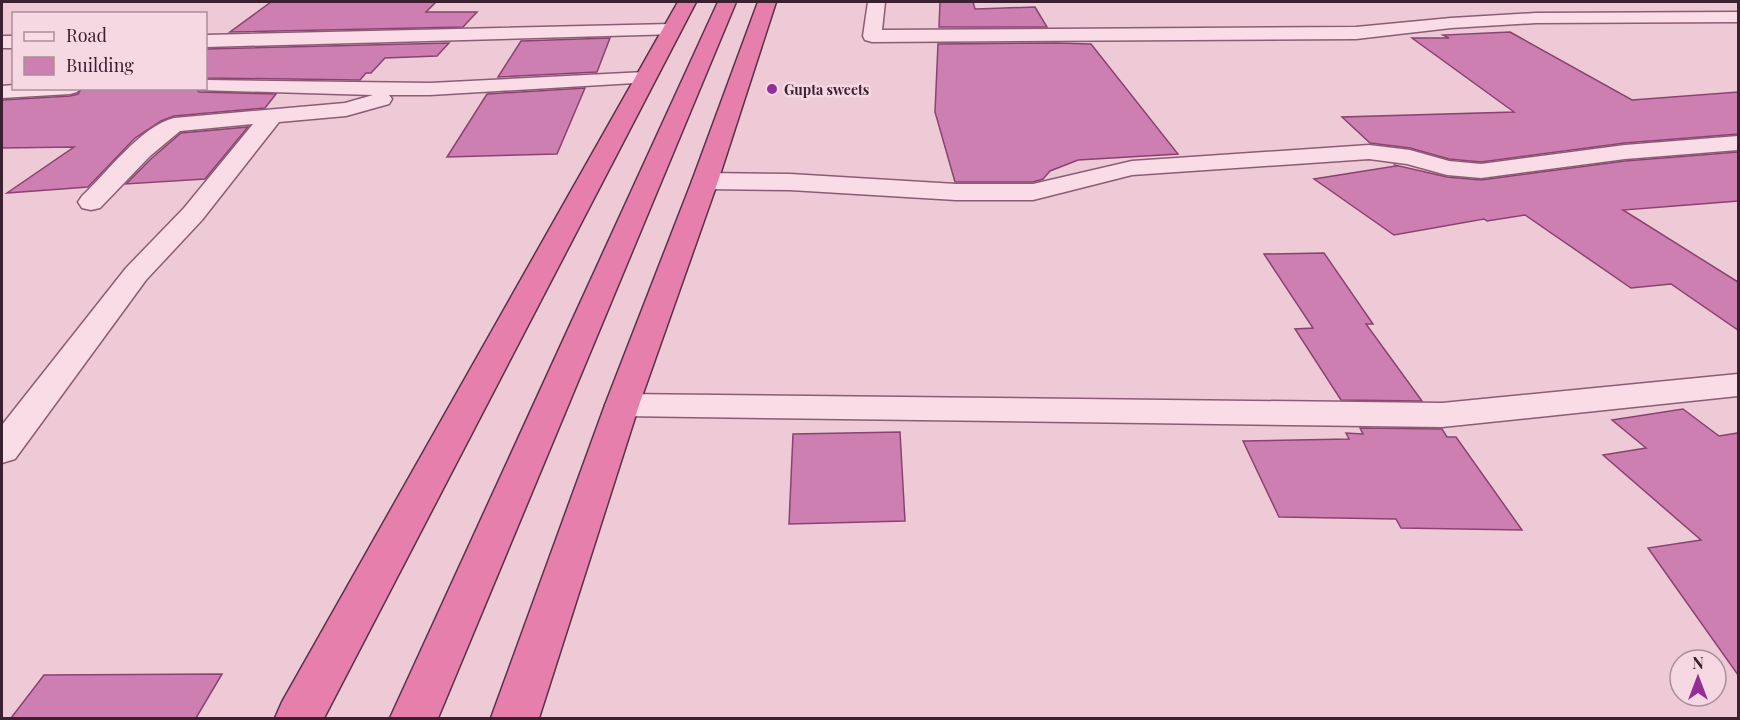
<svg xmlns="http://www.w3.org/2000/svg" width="1740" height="720" font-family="'Playfair Display',serif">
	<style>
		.building { fill: #cc7fb0; stroke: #8a4371; stroke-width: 1.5 }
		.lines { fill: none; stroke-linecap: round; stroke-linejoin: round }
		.minor-casing { stroke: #8b5d75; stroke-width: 3 }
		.trunk-casing { stroke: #593148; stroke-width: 3 }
		.minor { fill: #f9dce6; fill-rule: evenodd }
		.trunk { fill: #e67fac; fill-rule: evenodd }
		.poi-dot { fill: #932e99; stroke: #f6d8e2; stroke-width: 2 }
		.labels { text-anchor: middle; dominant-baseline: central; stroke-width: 5; stroke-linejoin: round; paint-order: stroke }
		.far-poi-label { font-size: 14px; font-weight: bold; fill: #3b2130; stroke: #f6d8e2; text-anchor: start }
	</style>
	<rect width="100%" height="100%" fill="#eec9d6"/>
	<g class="building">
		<path d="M 271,2 L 436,2 L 426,12 L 477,12 L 463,27 L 230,32 Z"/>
		<path d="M 940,2 L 973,2 L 975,9 L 1035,7 L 1047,27 L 939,27 Z"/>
		<path d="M 1510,32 L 1632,100 L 1738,92 L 1738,134 L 1625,143 L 1481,162 L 1449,159 L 1410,148 L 1370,143 L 1342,117 L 1514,112 L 1412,38 L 1449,38 L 1443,35 Z"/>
		<path d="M 610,38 L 597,72 L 498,77 L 521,41 Z"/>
		<path d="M 449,43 L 437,56 L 385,58 L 371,73 L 366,73 L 360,80 L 206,78 L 206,49 Z"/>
		<path d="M 1057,43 L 1091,44 L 1178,154 L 1078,160 L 1050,171 L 1043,179 L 1033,182 L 955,182 L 935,112 L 938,44 Z"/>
		<path d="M 82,88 L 195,88 L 199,92 L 276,94 L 265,108 L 174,116 L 161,121 L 135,138 L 88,187 L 7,193 L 74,147 L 2,148 L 2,100 L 70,96 L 78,94 Z"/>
		<path d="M 585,88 L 557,154 L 447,157 L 487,94 Z"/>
		<path d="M 248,127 L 205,179 L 126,184 L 152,158 L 181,133 Z"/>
		<path d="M 1738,152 L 1738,201 L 1623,210 L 1738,282 L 1738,330 L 1671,284 L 1631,288 L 1525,215 L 1487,221 L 1484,219 L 1394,235 L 1314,179 L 1396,166 L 1395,165 L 1447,177 L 1481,180 L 1625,161 Z"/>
		<path d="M 1324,253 L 1373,324 L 1366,324 L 1422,401 L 1341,400 L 1295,329 L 1313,328 L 1264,254 Z"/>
		<path d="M 1683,409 L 1719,436 L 1738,433 L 1738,675 L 1648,548 L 1701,540 L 1603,455 L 1646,448 L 1612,420 Z"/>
		<path d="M 1360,428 L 1442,429 L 1447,437 L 1456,437 L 1522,530 L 1401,528 L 1396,519 L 1279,517 L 1243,441 L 1349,439 L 1346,433 L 1363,434 Z"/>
		<path d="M 900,432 L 905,521 L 789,524 L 793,434 Z"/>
		<path d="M 222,674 L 196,718 L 11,718 L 44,675 Z"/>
	</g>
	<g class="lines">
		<defs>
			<g id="minor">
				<path d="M 868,2 L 885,2 L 882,30 L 1356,27 L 1451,18 L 1536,13 L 1738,12 L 1738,22 L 1536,23 L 1451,28 L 1356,39 L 872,42 L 865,40 L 863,36 Z"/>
				<path d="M 671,24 L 678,26 L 680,30 L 678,34 L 206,47 L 206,35 Z"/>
				<rect x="2" y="36" width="12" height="12"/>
				<path d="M 645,72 L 652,74 L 655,78 L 652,82 L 430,95 L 389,95 L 392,99 L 389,104 L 346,116 L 279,122 L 202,220 L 146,280 L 15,459 L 2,463 L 2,425 L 126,268 L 184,208 L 253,124 L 180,131 L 150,156 L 100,208 L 91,210 L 82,208 L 78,202 L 82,196 C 107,173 141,126 174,118 L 345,103 L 373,95 L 199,90 L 197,88 L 206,88 L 206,80 L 430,83 Z"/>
				<path d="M 14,85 L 14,88 L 80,88 L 77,92 L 70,94 L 2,98 L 2,86 Z"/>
				<path d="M 1738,136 L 1738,150 L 1625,159 L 1481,178 L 1447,175 L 1407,164 L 1369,159 L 1132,175 L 1033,200 L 956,200 L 790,190 L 705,189 L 696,186 L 692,181 L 696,176 L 705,173 L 790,174 L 956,184 L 1033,184 L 1132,161 L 1369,145 L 1410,150 L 1449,161 L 1481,164 L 1625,145 Z"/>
				<path d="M 1738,374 L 1738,396 L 1442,427 L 622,416 L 610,413 L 605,405 L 610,397 L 622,394 L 1442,403 Z"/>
			</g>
			<g id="trunk">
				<path d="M 678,2 L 696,2 L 324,718 L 275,718 L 282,702 Z"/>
				<path d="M 718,2 L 736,2 L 438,718 L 390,718 Z"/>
				<path d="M 758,2 L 776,2 L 718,181 L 639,405 L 539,718 L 491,718 L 605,405 L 692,181 Z"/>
			</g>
		</defs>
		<use href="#minor" class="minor-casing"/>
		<use href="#trunk" class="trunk-casing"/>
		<use href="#minor" class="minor"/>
		<use href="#trunk" class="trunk"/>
	</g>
	<circle class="poi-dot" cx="772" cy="89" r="6"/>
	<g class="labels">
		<g class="far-poi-label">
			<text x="784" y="89">Gupta sweets</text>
		</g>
	</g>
	<rect width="1740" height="720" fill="none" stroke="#3b2130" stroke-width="6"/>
	<rect x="12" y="12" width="195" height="78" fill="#f6d8e2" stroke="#ab8f9b" stroke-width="1.5"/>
	<rect x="24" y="32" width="30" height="9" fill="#f9dce6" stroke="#ab8f9b" stroke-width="1.5"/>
	<text x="66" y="42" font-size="18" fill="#3b2130">Road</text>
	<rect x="24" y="57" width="30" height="18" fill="#cc7fb0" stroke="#ab8f9b" stroke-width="1.5"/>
	<text x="66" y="72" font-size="18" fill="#3b2130">Building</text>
	<g transform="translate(1698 678)"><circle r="28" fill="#f6d8e2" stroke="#ab8f9b" stroke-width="1.5"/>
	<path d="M0-4.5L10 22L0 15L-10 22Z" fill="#932e99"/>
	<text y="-9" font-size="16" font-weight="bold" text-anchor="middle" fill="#3b2130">N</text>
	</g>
</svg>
